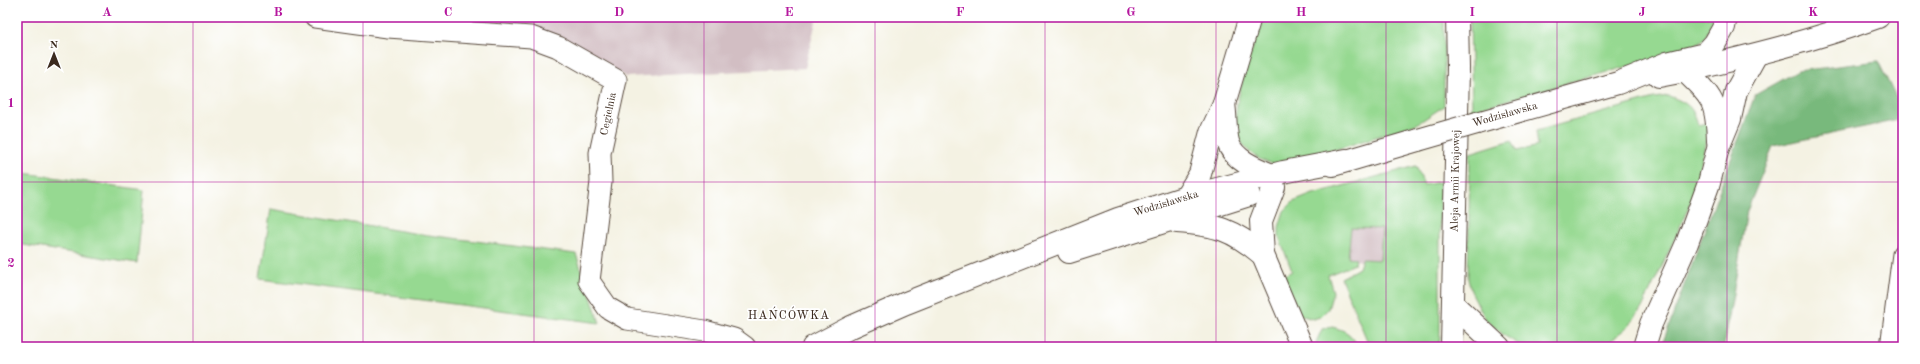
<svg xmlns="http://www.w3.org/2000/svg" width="1920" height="364" font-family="'Old Standard TT',serif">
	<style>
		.industrial { fill: #d2bec3 }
		.green { fill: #96d991; stroke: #688258 }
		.forest { fill: #78b97b; stroke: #5a724c }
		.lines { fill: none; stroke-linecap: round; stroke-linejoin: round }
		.minor-casing { stroke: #57483c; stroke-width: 23 }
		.tertiary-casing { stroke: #57483c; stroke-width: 24 }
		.secondary-casing { stroke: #57483c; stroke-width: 24 }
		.minor { stroke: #fff; stroke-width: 21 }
		.tertiary { stroke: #fff; stroke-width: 22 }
		.secondary { stroke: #fff; stroke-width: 22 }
		.secondary-bridge-casing { stroke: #57483c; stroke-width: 24; stroke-linecap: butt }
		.secondary-bridge { stroke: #fff; stroke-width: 22 }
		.grid { fill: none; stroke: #b5179e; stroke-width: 1; stroke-opacity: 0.55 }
		.labels { text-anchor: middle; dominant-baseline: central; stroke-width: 3.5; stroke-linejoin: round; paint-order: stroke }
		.street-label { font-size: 11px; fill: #3b2a1e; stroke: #fff }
		.neighbourhood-label { font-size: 12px; letter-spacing: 1px; fill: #3b2a1e; stroke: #fff }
		.neatline { fill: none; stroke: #b5179e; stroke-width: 1.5 }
		.grid-label { font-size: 13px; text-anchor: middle; font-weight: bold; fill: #b5179e }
	</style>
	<rect width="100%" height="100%" fill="#fff"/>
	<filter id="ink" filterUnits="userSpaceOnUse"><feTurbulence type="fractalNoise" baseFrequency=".025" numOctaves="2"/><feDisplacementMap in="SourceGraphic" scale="8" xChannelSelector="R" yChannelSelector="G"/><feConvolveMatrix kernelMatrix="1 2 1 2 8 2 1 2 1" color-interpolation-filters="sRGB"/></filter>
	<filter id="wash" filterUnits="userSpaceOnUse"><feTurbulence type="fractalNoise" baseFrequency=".012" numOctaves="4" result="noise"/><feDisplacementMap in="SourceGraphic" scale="16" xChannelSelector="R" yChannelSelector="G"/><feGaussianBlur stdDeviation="0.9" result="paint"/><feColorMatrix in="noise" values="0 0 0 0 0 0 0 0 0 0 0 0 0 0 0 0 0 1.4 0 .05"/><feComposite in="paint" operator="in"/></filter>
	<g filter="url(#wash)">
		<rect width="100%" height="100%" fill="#f4f2e3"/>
		<g class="industrial">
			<path d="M 389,17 L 817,17 L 805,68 L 626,77 L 552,37 Z"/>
			<path d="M 1349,225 L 1385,227 L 1382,263 L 1346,259 Z"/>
		</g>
		<g class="green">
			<path d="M 1263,17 L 1444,17 L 1444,106 L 1417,124 L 1296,162 C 1290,163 1283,165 1277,164 C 1260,164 1239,147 1236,129 C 1231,105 1255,43 1263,17 Z"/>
			<path d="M 1470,17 L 1714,17 L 1705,38 L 1690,49 L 1472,110 Z"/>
			<path d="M 1669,96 C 1687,103 1693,106 1698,125 L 1710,122 L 1694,194 L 1677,234 L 1642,308 L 1626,329 L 1610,341 L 1596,347 L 1523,347 L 1505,336 L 1486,320 L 1471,291 L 1468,279 L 1470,153 L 1512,140 L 1517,151 L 1538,146 L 1536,131 L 1654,98 Z"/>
			<path d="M 1416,166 L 1424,185 L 1440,182 L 1440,339 L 1437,347 L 1364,347 L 1369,345 L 1341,278 L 1359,268 L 1362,259 L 1380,260 L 1382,229 L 1351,228 L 1348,257 L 1356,258 L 1355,264 L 1328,275 L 1333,292 L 1328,309 L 1320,317 L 1313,319 L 1300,315 L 1283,276 L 1292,271 L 1279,237 L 1279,227 L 1284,211 L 1293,202 L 1313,194 Z"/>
			<path d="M 17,172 L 144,190 L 137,263 L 17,244 Z"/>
			<path d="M 271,209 L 413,233 L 576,254 L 600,323 L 260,279 Z"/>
			<path d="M 1332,327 C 1345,330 1352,334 1358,347 L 1314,347 L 1322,329 Z"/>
		</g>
		<path class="forest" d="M 1878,61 L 1903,112 L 1903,119 L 1773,146 L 1747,211 L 1724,347 L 1661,347 L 1755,95 L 1798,71 Z"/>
	</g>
	<g filter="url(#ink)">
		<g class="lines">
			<defs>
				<g id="minor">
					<path d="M 315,17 L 388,27 L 531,37 L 558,47 L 616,80 L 600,153 L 601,182 L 589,281 L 608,308 L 627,319 L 705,331 L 734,339 L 745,347"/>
					<path d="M 1891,347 L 1903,254"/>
				</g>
				<path id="tertiary" d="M 1685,71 C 1750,56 1815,40 1878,17"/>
				<g id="secondary">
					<path d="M 1659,76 L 1685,71 C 1713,98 1717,102 1718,141"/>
					<path d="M 1224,104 C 1226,116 1225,130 1228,142 C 1233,160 1257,169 1272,175"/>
					<path d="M 1477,123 L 1618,83 L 1667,63 L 1705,54 L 1715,43 L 1724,27 L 1726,17"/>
					<path d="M 1333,165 L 1418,140"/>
					<path d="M 1274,187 L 1261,221 L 1263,255 L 1302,347"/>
					<path d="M 1186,197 L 1200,174 L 1211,132 L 1224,104 L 1250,17"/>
					<path d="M 1177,222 C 1217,225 1232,229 1263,255"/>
					<path d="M 1069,252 L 1249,195"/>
					<path d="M 1454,305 L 1499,347"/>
					<path d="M 813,347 L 851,327 L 906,303 L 1118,219 L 1186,197 L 1283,172 L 1346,160"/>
					<path d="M 1452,347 L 1458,68 L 1457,17"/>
					<path d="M 1644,347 L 1651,324 L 1687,243 L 1709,183 L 1718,148 L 1730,119 L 1736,91 L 1756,55"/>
				</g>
			</defs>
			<use href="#minor" class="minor-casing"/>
			<use href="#tertiary" class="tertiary-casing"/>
			<use href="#secondary" class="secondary-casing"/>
			<use href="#minor" class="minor"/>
			<use href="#tertiary" class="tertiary"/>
			<use href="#secondary" class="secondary"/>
			<defs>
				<path id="secondary-bridge" d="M 1418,140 L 1477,123"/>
			</defs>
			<use href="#secondary-bridge" class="secondary-bridge-casing"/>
			<use href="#secondary-bridge" class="secondary-bridge"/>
		</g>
	</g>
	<path class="grid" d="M 193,17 L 193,347M 363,17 L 363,347M 534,17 L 534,347M 704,17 L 704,347M 875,17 L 875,347M 1045,17 L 1045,347M 1216,17 L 1216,347M 1386,17 L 1386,347M 1557,17 L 1557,347M 1727,17 L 1727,347M 17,182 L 1903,182"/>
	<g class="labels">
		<g class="street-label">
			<text transform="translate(609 114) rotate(-78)">Cegielnia</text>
			<text transform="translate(1505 115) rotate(-16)">Wodzisławska</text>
			<text transform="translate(1456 181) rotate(-89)">Aleja Armii Krajowej</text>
			<text transform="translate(1166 204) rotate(-17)">Wodzisławska</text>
		</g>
		<g class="neighbourhood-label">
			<text x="789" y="316">HAŃCÓWKA</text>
		</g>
	</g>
	<rect width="1920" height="364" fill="none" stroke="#fff" stroke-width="44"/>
	<g transform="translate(54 54)" stroke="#ffffff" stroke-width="3" paint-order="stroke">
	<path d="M0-3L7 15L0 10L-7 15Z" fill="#3b2a1e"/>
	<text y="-6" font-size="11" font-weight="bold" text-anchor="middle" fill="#3b2a1e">N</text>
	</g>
	<rect x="22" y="22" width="1876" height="320" class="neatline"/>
	<g class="grid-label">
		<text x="107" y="16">A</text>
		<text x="278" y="16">B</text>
		<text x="448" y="16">C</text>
		<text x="619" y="16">D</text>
		<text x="789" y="16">E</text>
		<text x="960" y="16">F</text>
		<text x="1131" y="16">G</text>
		<text x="1301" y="16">H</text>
		<text x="1472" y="16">I</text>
		<text x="1642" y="16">J</text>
		<text x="1813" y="16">K</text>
		<text x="11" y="107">1</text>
		<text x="11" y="267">2</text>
	</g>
</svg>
